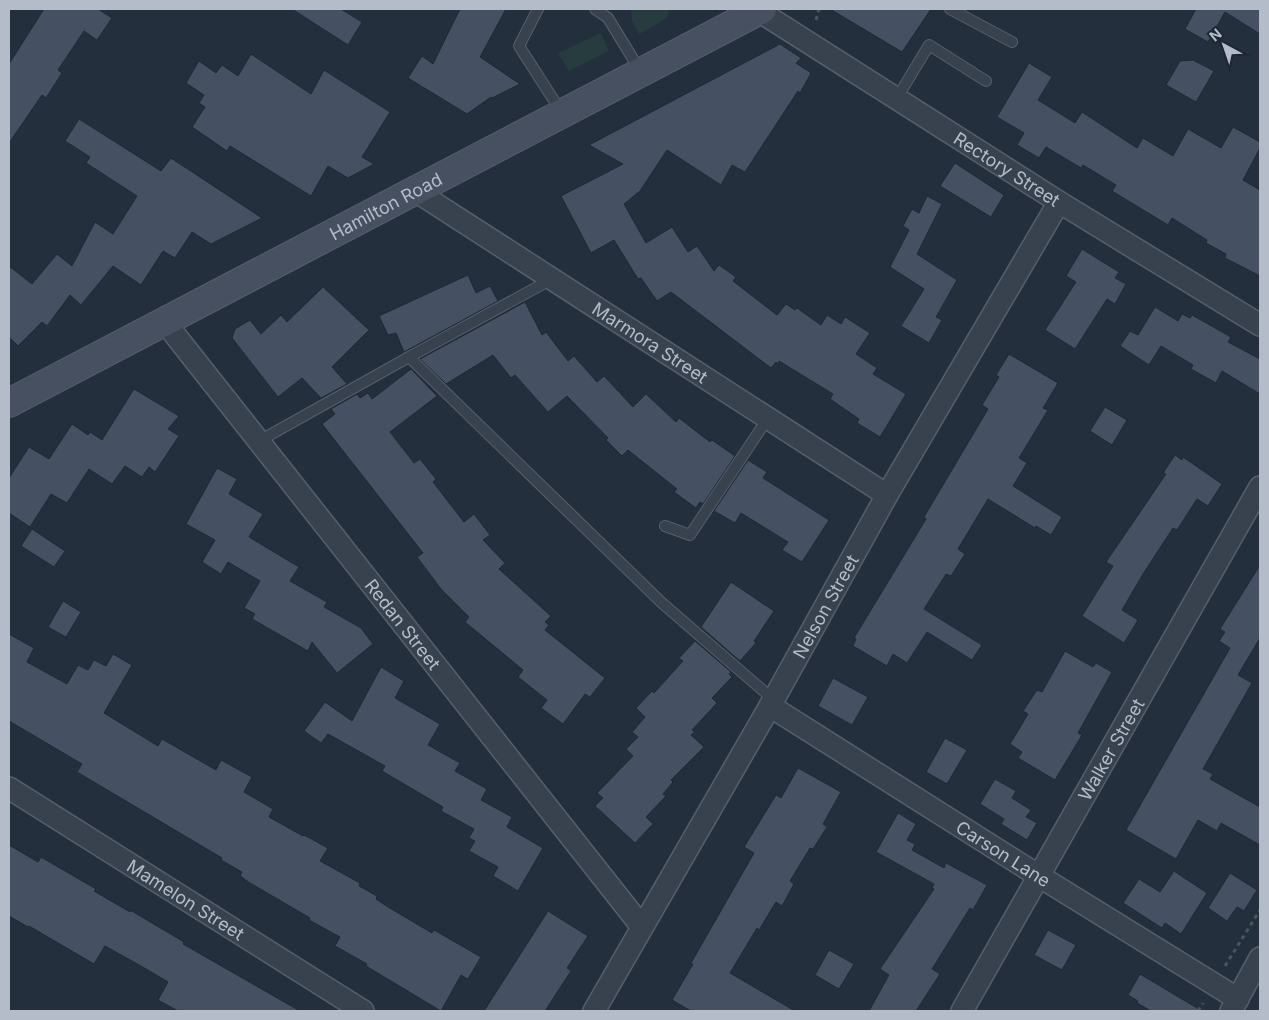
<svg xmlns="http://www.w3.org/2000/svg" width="1269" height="1020" font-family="Inter,sans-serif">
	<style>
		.green { fill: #263c3f }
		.building { fill: #455162; stroke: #1f2835 }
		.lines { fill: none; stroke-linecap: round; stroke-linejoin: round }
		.lane-casing { stroke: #565f6c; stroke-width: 12 }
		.street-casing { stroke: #565f6c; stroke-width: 24 }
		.secondary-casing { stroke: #565f6c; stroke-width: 30 }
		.path { stroke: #44595c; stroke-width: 3; stroke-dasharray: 4 4; stroke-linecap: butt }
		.lane { stroke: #38414e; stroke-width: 10 }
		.street { stroke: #38414e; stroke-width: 21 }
		.secondary { stroke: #465061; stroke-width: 28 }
		.labels { text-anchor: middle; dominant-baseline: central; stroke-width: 4; stroke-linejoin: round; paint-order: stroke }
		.street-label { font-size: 18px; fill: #b4bcc9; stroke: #1d2633 }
	</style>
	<rect width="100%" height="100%" fill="#242f3e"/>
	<g class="green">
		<path d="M 631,9 L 667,9 L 669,13 L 667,18 L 639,34 L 632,21 Z"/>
		<path d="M 601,33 L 609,51 L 569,71 L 558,53 Z"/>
	</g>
	<g class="building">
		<path d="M 44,9 L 98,9 L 112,18 L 97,40 L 84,31 L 58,70 L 62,73 L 46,98 L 42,95 L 9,143 L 9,64 Z"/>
		<path d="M 292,9 L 341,9 L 362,22 L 348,45 Z"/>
		<path d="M 460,9 L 506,9 L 480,57 L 520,84 L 492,98 L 491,97 L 467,114 L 408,78 L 422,56 L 433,64 Z"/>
		<path d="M 830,9 L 931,9 L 902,52 Z"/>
		<path d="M 1196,9 L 1260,9 L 1260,34 L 1225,12 L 1208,42 L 1185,29 Z"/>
		<path d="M 780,44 L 801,58 L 796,63 L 811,73 L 800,93 L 798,91 L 745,172 L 732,165 L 721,185 L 667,150 L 640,191 L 624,204 L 646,243 L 672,227 L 688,252 L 697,246 L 714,271 L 719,265 L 736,277 L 733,281 L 777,315 L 786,304 L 795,310 L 797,308 L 821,325 L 827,315 L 841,324 L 845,317 L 870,333 L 856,354 L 877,368 L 873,374 L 906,394 L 880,437 L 857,423 L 859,419 L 830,399 L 833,394 L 779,361 L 778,364 L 776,362 L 771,368 L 671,292 L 657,301 L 641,278 L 638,279 L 614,240 L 591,253 L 561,196 L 623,164 L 589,145 Z"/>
		<path d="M 251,54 L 311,94 L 324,70 L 390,112 L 362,157 L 374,164 L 348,178 L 328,166 L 311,196 L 230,146 L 227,151 L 192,127 L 205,107 L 199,103 L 204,95 L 186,83 L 199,61 L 216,73 L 222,65 L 238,76 Z"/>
		<path d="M 1193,60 L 1214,71 L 1196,102 L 1166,85 L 1180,61 Z"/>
		<path d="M 1029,63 L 1052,77 L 1038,100 L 1075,123 L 1082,112 L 1137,148 L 1143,138 L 1173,156 L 1188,129 L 1221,148 L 1233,127 L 1260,142 L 1260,148 L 1243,180 L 1260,190 L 1260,276 L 1225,258 L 1226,254 L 1206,243 L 1207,240 L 1172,218 L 1168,225 L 1112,191 L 1116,185 L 1083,165 L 1081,168 L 1046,147 L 1039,158 L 1017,145 L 1024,133 L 997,117 Z"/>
		<path d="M 79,119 L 161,171 L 171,158 L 262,218 L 211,244 L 192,232 L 175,258 L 163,251 L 141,285 L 113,266 L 81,305 L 70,295 L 47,326 L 42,322 L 18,346 L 9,337 L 9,266 L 32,284 L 57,254 L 72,266 L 95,222 L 113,234 L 137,196 L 86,163 L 90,157 L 65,141 Z"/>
		<path d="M 955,163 L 1004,195 L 991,217 L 940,186 Z"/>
		<path d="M 927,196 L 942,204 L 917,254 L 957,280 L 936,317 L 942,320 L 929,343 L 901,326 L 924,289 L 890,267 L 909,230 L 903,226 L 912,209 L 919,213 Z"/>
		<path d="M 1082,249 L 1119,272 L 1115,278 L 1126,284 L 1115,304 L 1107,299 L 1075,349 L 1045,330 L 1076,282 L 1066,276 Z"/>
		<path d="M 468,275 L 476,293 L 490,286 L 498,301 L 404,352 L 396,333 L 388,335 L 379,316 Z"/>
		<path d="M 323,287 L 369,330 L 332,367 L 347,384 L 321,398 L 302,378 L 278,397 L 232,338 L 235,329 L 250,320 L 261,334 L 281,315 L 287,322 Z"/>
		<path d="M 525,302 L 542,335 L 546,332 L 568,361 L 574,356 L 597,382 L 604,376 L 633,407 L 646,394 L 676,422 L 679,418 L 710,442 L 712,440 L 735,456 L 703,504 L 700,502 L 696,508 L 674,492 L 677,489 L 628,450 L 622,456 L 606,440 L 608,438 L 567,396 L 548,412 L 515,375 L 511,378 L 493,355 L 446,384 L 420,359 Z"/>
		<path d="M 1155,307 L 1178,321 L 1182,314 L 1190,318 L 1192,315 L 1231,337 L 1228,342 L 1260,359 L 1260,394 L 1222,371 L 1216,383 L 1191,369 L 1193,365 L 1161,346 L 1149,365 L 1120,346 L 1130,331 L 1138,335 Z"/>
		<path d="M 1009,354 L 1058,383 L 1043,408 L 1048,410 L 1019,458 L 1027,463 L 1013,486 L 1062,517 L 1051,535 L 1036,526 L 1035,528 L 988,499 L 958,549 L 965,554 L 951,576 L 946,574 L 924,609 L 982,645 L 972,660 L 927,632 L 907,663 L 893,654 L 887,666 L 853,646 L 856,639 L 854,638 L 926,519 L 924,517 L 988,409 L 982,405 L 999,377 L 996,375 Z"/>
		<path d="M 411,369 L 437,396 L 390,432 L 414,463 L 420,459 L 436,479 L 433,482 L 464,522 L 474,514 L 490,535 L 483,540 L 505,563 L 499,569 L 551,616 L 545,622 L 549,625 L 545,630 L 605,678 L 590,697 L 585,694 L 563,724 L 541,708 L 547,700 L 518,677 L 523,670 L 465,622 L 469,617 L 441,589 L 417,557 L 423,553 L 322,424 L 335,414 L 331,409 L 357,394 L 360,398 L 368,393 L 372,399 Z"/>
		<path d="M 134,389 L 179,416 L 168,429 L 179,436 L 155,472 L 149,467 L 142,477 L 125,466 L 112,484 L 89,469 L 67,503 L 51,494 L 30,527 L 9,513 L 9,478 L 29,447 L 49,459 L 72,424 L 88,435 L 90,432 L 102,440 Z"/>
		<path d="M 1105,407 L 1127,420 L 1112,445 L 1090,431 Z"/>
		<path d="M 1175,455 L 1182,460 L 1183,457 L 1222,484 L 1208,506 L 1197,499 L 1177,530 L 1173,528 L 1143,574 L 1122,610 L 1138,620 L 1124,643 L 1082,616 L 1113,566 L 1106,562 L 1166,474 L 1163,473 Z"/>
		<path d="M 748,460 L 767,472 L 763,478 L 829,520 L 802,562 L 782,550 L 788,542 L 741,513 L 735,523 L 714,511 Z"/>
		<path d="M 217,468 L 237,479 L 229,494 L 263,514 L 249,537 L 299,567 L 290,581 L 327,602 L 324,607 L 361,628 L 373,644 L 337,673 L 312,642 L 308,651 L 252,619 L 255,614 L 244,608 L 260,581 L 228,562 L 221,574 L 202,562 L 215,540 L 186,524 Z"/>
		<path d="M 32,529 L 65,551 L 54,567 L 21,546 Z"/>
		<path d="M 1260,565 L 1260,638 L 1238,675 L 1252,683 L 1203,769 L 1213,774 L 1210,779 L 1260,807 L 1260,845 L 1221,823 L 1217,831 L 1198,820 L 1176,859 L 1126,830 L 1230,648 L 1219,641 L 1225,632 L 1220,629 Z"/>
		<path d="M 731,582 L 774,611 L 754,641 L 756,643 L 740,661 L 701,627 Z"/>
		<path d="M 63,601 L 81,612 L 66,637 L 48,627 Z"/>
		<path d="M 9,634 L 34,648 L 27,662 L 67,684 L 78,665 L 88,670 L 94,660 L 106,666 L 113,654 L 132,665 L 104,713 L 158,746 L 162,739 L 216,770 L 221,760 L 252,777 L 244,792 L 273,809 L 269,817 L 303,836 L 304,835 L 328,848 L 320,861 L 360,883 L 359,886 L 377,896 L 376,899 L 388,907 L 432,933 L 434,930 L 481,957 L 468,979 L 461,975 L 441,1011 L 366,966 L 367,964 L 335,946 L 340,937 L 309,920 L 310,918 L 250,883 L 240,876 L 242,872 L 221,860 L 222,858 L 77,772 L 82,764 L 9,721 Z"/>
		<path d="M 695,641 L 731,672 L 729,674 L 732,677 L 712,698 L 717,703 L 692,730 L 695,732 L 691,735 L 704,747 L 671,780 L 673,782 L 663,794 L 666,796 L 646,817 L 653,824 L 635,843 L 595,806 L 603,798 L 597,793 L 633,756 L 626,749 L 638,737 L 632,732 L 645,717 L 636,708 L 652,691 L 654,693 L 683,661 L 679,658 Z"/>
		<path d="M 1065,651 L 1093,667 L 1096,663 L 1112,672 L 1078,733 L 1082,735 L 1055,780 L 1018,758 L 1022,752 L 1010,744 L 1028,714 L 1023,711 L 1037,690 L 1042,692 Z"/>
		<path d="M 381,667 L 404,681 L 395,698 L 440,724 L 428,745 L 460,763 L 455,771 L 487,789 L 481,800 L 512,817 L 507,827 L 543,848 L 518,891 L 493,876 L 498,867 L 469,851 L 475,841 L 469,838 L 474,829 L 441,811 L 443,807 L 382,771 L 385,766 L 328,734 L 321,743 L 304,731 L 325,702 L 352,721 Z"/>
		<path d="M 833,678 L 868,697 L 852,725 L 818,706 Z"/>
		<path d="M 945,738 L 967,750 L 947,784 L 926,772 Z"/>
		<path d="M 798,768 L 841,792 L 823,824 L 827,827 L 813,849 L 810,848 L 790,881 L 794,884 L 782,906 L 776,902 L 759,930 L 757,928 L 730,973 L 795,1011 L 691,1011 L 672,1000 L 693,964 L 691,963 L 754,853 L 744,847 L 776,795 L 781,798 Z"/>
		<path d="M 995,779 L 1016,791 L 1012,798 L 1031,810 L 1026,817 L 1037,823 L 1027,840 L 1001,824 L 1004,819 L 980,804 Z"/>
		<path d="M 898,813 L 916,824 L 907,840 L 915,844 L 912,850 L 944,868 L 946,863 L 987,885 L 973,910 L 970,908 L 932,969 L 940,974 L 916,1011 L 869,1011 L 889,975 L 880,969 L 934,889 L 932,888 L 934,884 L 876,852 Z"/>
		<path d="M 9,845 L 38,862 L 41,857 L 96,889 L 94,891 L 130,912 L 130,910 L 184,942 L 183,944 L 300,1011 L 178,1011 L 158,1000 L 168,982 L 141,966 L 105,946 L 94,964 L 29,926 L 28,927 L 9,916 Z"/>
		<path d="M 1174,871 L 1207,893 L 1181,934 L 1165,923 L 1162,928 L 1123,903 L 1139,879 L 1160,892 Z"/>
		<path d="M 1230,873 L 1257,890 L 1244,911 L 1237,907 L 1227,921 L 1208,908 Z"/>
		<path d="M 548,911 L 588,936 L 567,968 L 571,971 L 545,1011 L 484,1011 Z"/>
		<path d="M 1048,930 L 1076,945 L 1062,970 L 1034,955 Z"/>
		<path d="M 829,950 L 854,964 L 839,989 L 815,975 Z"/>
		<path d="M 1140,974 L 1202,1011 L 1151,1011 L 1137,1003 L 1138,1001 L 1128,995 Z"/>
	</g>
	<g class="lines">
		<defs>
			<g id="lane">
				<path d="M 538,9 L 519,46 L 562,113"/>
				<path d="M 595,9 L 608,18 L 641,72"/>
				<path d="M 950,9 L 1012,42"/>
				<path d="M 897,98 L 929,45 L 986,81"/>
				<path d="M 409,357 L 552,279"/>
				<path d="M 259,441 L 409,357 L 662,603 L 774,700"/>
				<path d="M 665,526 L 690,535 L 768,418"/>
			</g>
			<g id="street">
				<path id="s1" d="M 759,11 L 1059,202 L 1260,325"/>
				<path id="s2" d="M 414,190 L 887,495"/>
				<path id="s3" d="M 164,321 L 642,927"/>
				<path id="s4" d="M 770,706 L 1039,876 L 1238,999"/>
				<path id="s5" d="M 9,788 L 363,1011"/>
				<path id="s6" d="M 594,1011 L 770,706 L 887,495 L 1059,202"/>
				<path id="s7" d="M 962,1011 L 1260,487"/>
				<path d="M 1231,1011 L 1260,958"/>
			</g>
			<g id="secondary">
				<path id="s8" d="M 9,403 L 762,9"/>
			</g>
		</defs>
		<use href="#lane" class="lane-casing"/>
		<use href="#street" class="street-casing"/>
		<use href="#secondary" class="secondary-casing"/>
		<g class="path">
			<path d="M 816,20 L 819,9"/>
			<path d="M 1225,966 L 1260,910"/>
			<path d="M 1198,1011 L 1203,1003"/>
		</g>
		<use href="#lane" class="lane"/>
		<use href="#street" class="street"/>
		<use href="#secondary" class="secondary"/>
	</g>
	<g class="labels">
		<g class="street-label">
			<text stroke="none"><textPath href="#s1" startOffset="294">Rectory Street</textPath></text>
			<text stroke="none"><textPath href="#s8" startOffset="425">Hamilton Road</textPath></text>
			<text stroke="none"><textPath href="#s2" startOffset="281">Marmora Street</textPath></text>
			<text stroke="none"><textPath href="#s6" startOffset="466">Nelson Street</textPath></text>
			<text stroke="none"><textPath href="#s3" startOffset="386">Redan Street</textPath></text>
			<text stroke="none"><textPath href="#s7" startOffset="301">Walker Street</textPath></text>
			<text stroke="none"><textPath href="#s4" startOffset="276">Carson Lane</textPath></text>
			<text stroke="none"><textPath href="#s5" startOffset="209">Mamelon Street</textPath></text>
		</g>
	</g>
	<rect width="1269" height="1020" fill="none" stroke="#b4bcc9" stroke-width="20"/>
	<g transform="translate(1224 45) rotate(320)" stroke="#1d2633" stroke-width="4" paint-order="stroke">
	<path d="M0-4L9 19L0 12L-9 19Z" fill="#b4bcc9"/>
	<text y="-8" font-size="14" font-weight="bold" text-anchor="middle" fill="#b4bcc9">N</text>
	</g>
</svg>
